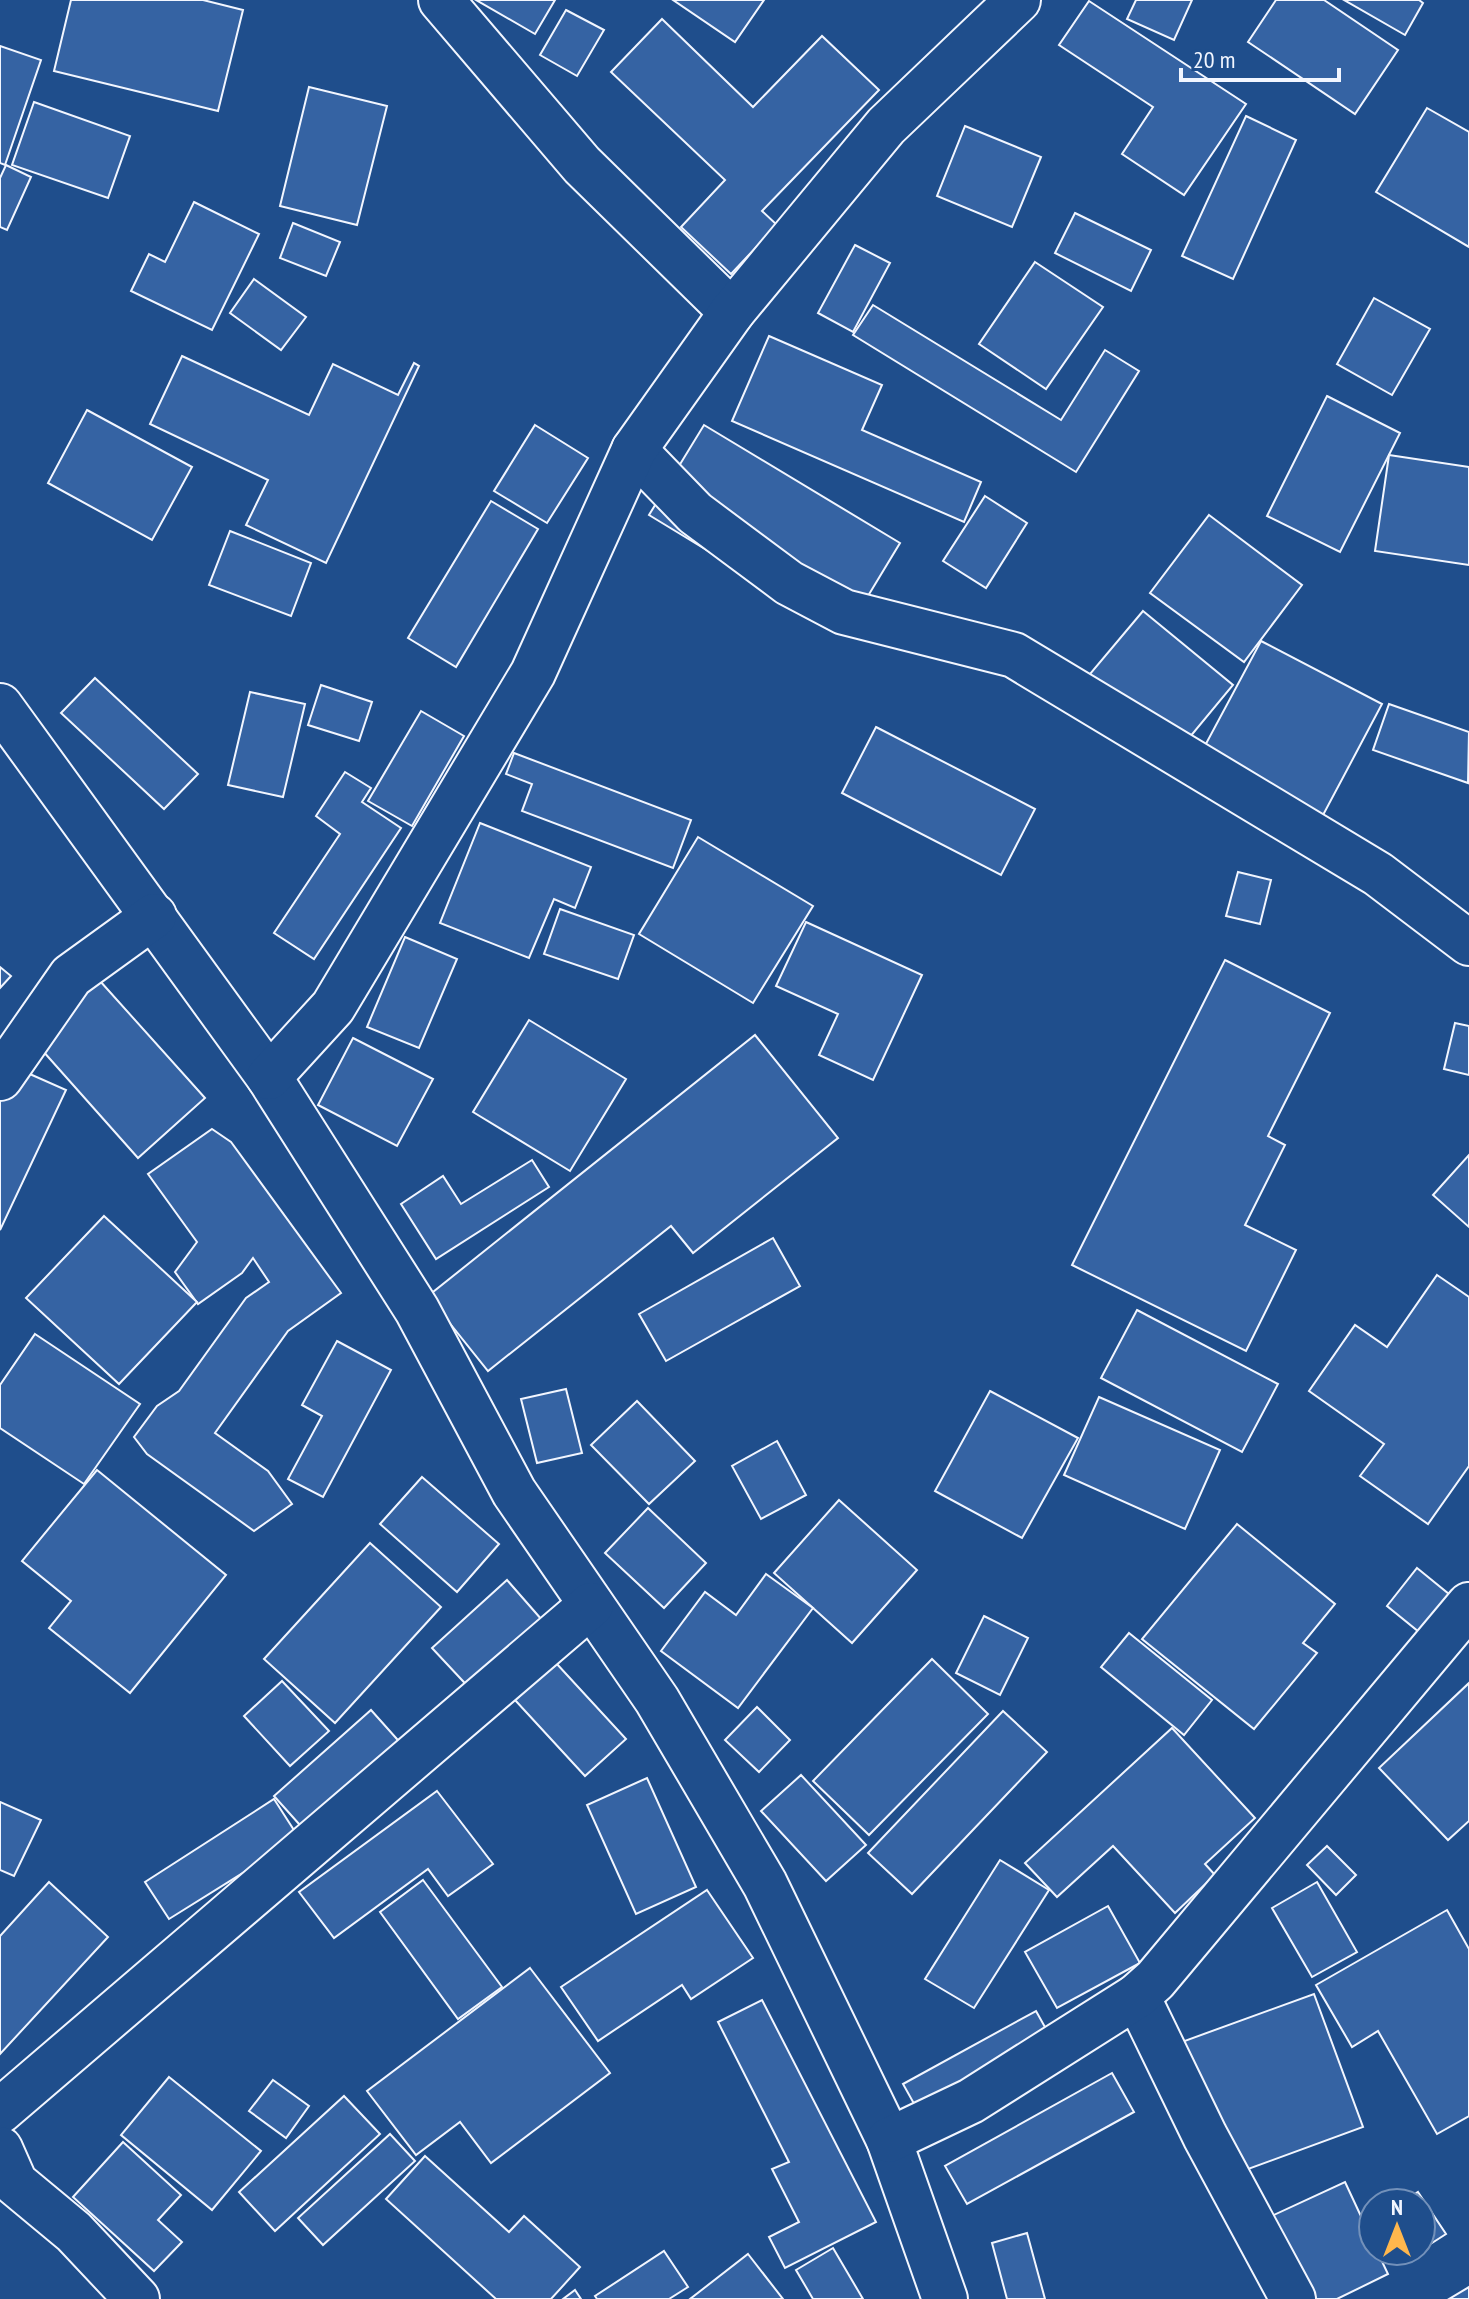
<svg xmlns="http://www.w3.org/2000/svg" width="1469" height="2299" font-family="'PT Sans Narrow',sans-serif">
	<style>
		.building { fill: #3563a3; stroke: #f2f6ff; stroke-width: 2 }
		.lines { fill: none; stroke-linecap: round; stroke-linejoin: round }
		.minor-casing { stroke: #f2f6ff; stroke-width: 48 }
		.minor { stroke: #1f4e8c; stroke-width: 44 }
	</style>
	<rect width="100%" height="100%" fill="#1f4e8c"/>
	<g class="building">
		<path d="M 71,0 L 203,0 L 243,10 L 218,111 L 54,71 Z"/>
		<path d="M 476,0 L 555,0 L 535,34 Z"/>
		<path d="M 673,0 L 764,0 L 735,42 Z"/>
		<path d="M 1136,0 L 1192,0 L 1174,40 L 1127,19 Z"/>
		<path d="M 1276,0 L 1324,0 L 1398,50 L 1355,114 L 1248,42 Z"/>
		<path d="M 1344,0 L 1419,0 L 1423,3 L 1405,35 Z"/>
		<path d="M 1089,1 L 1246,104 L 1184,195 L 1122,154 L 1153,107 L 1059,45 Z"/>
		<path d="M 566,10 L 604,30 L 577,76 L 540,55 Z"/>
		<path d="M 662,19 L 753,107 L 822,36 L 879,90 L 762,211 L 777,225 L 731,274 L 681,227 L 725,180 L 611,72 Z"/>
		<path d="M 0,46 L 41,60 L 5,165 L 0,163 Z"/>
		<path d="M 309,87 L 387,106 L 357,225 L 280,206 Z"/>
		<path d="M 34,102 L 130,136 L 108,198 L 12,165 Z"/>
		<path d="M 1427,108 L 1469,132 L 1469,247 L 1376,192 Z"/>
		<path d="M 1246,116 L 1296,140 L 1233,279 L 1182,256 Z"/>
		<path d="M 965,126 L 1041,157 L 1012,227 L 937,196 Z"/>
		<path d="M 6,165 L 31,177 L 7,230 L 0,227 L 0,178 Z"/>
		<path d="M 194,202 L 259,234 L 212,330 L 131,291 L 149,254 L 165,262 Z"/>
		<path d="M 1075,213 L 1151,250 L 1131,291 L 1055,253 Z"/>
		<path d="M 293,223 L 340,242 L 326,276 L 280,258 Z"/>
		<path d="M 855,245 L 890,263 L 853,332 L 818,313 Z"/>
		<path d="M 1035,262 L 1103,307 L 1046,389 L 979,344 Z"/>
		<path d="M 254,279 L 306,317 L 281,350 L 230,313 Z"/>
		<path d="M 1374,298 L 1430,329 L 1392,395 L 1337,364 Z"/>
		<path d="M 873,305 L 1061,420 L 1105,350 L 1139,371 L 1076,472 L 853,335 Z"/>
		<path d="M 769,336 L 882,385 L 862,430 L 981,482 L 964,522 L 732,421 Z"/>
		<path d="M 182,356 L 309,415 L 333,364 L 398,395 L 414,363 L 419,366 L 326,563 L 246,525 L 268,480 L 150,424 Z"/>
		<path d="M 1327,396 L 1400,433 L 1340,552 L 1267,516 Z"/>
		<path d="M 87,410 L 192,467 L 152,540 L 48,483 Z"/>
		<path d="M 535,425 L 588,458 L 547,523 L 494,491 Z"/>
		<path d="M 704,425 L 900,543 L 845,634 L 649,515 Z"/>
		<path d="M 1389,455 L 1469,467 L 1469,565 L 1375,551 Z"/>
		<path d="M 985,496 L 1027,523 L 986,588 L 943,561 Z"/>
		<path d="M 491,501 L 538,529 L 456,667 L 408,638 Z"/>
		<path d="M 1209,515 L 1302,585 L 1244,662 L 1150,593 Z"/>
		<path d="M 230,531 L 311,563 L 291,616 L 209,585 Z"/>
		<path d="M 1143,611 L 1233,685 L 1170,761 L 1079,687 Z"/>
		<path d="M 1261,641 L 1382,704 L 1322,817 L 1201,753 Z"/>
		<path d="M 95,678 L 198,774 L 164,809 L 61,713 Z"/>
		<path d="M 321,685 L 372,702 L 359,741 L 308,725 Z"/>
		<path d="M 250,692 L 305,704 L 283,797 L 228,785 Z"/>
		<path d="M 1389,704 L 1469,732 L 1468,783 L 1373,750 Z"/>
		<path d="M 421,711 L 464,736 L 412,826 L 368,801 Z"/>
		<path d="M 876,727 L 1035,809 L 1001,875 L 842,793 Z"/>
		<path d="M 514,753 L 691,820 L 673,868 L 522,811 L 532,784 L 506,774 Z"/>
		<path d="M 345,772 L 371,788 L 362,802 L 401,828 L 314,959 L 274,933 L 340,834 L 316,816 Z"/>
		<path d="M 480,823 L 591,867 L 575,908 L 554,899 L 529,958 L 440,923 Z"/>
		<path d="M 698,837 L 813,906 L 753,1003 L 639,934 Z"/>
		<path d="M 1238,872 L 1271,880 L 1260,924 L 1226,916 Z"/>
		<path d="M 560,909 L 634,935 L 618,979 L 544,954 Z"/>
		<path d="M 806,922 L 922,975 L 873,1080 L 819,1055 L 838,1014 L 776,986 Z"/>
		<path d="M 405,937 L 457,959 L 419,1048 L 367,1027 Z"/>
		<path d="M 1225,960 L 1330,1013 L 1268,1136 L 1285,1145 L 1245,1225 L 1296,1250 L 1246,1351 L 1072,1265 Z"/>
		<path d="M 0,967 L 11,976 L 0,988 Z"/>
		<path d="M 100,981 L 205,1098 L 138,1158 L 34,1041 Z"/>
		<path d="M 529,1020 L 626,1079 L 570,1171 L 473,1112 Z"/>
		<path d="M 1455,1023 L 1469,1026 L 1469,1075 L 1444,1069 Z"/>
		<path d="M 755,1035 L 838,1138 L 693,1253 L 671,1226 L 488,1371 L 428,1296 Z"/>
		<path d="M 353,1038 L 433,1079 L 397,1146 L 318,1105 Z"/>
		<path d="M 14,1067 L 66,1090 L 0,1230 L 0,1097 Z"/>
		<path d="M 212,1129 L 231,1142 L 341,1293 L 288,1331 L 215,1433 L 268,1471 L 292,1504 L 254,1531 L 147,1454 L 134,1437 L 157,1406 L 179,1391 L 246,1298 L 269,1282 L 253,1258 L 242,1273 L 198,1304 L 175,1272 L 197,1242 L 148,1174 Z"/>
		<path d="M 1469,1155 L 1469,1227 L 1433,1195 Z"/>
		<path d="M 532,1160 L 549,1187 L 436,1259 L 401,1204 L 443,1176 L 461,1204 Z"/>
		<path d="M 104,1216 L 197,1302 L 119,1384 L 26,1298 Z"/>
		<path d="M 773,1238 L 800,1286 L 666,1361 L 639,1314 Z"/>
		<path d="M 1437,1275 L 1469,1297 L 1469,1466 L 1428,1524 L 1360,1476 L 1384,1444 L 1309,1391 L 1355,1325 L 1387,1347 Z"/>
		<path d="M 1137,1310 L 1278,1384 L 1242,1452 L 1101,1378 Z"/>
		<path d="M 35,1334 L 140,1404 L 84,1484 L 0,1428 L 0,1385 Z"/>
		<path d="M 337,1341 L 391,1370 L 323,1497 L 288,1479 L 322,1416 L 302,1405 Z"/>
		<path d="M 566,1389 L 582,1453 L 537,1463 L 521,1399 Z"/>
		<path d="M 990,1391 L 1078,1438 L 1022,1538 L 935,1491 Z"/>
		<path d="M 1099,1397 L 1220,1450 L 1185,1529 L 1064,1475 Z"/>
		<path d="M 637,1401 L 695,1461 L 649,1504 L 591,1445 Z"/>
		<path d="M 777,1441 L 806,1495 L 761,1519 L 732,1466 Z"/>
		<path d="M 97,1470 L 226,1575 L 130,1693 L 49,1628 L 71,1601 L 22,1561 Z"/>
		<path d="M 422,1477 L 499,1544 L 457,1592 L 380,1524 Z"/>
		<path d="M 839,1500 L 917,1570 L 852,1643 L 774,1573 Z"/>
		<path d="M 648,1508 L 706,1563 L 664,1608 L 605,1553 Z"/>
		<path d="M 1237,1524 L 1335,1604 L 1303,1643 L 1317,1653 L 1254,1729 L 1142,1639 Z"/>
		<path d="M 370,1543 L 441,1607 L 335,1723 L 264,1659 Z"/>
		<path d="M 1417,1568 L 1455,1599 L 1424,1636 L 1387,1606 Z"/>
		<path d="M 766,1574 L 813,1608 L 738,1708 L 661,1651 L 705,1592 L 736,1615 Z"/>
		<path d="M 507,1580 L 549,1628 L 475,1694 L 432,1648 Z"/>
		<path d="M 984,1616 L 1028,1638 L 1000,1695 L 956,1673 Z"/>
		<path d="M 1129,1633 L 1212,1700 L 1184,1735 L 1101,1667 Z"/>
		<path d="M 932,1659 L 988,1714 L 869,1835 L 813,1781 Z"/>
		<path d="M 556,1663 L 626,1739 L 585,1776 L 515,1700 Z"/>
		<path d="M 282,1681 L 329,1731 L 290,1766 L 244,1716 Z"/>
		<path d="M 1469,1683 L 1469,1821 L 1448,1840 L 1379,1768 Z"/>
		<path d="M 757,1707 L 790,1740 L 759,1772 L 725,1740 Z"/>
		<path d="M 371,1710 L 413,1757 L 316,1843 L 274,1796 Z"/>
		<path d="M 1003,1711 L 1047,1752 L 912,1894 L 868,1853 Z"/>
		<path d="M 1172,1728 L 1255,1818 L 1205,1864 L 1215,1875 L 1175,1913 L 1113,1846 L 1057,1897 L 1025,1863 Z"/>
		<path d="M 801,1775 L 866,1845 L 826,1881 L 761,1811 Z"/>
		<path d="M 647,1778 L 696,1887 L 636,1914 L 587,1805 Z"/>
		<path d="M 437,1791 L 493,1864 L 448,1896 L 428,1869 L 334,1938 L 299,1892 Z"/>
		<path d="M 274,1799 L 299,1838 L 169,1919 L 145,1882 Z"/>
		<path d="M 0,1802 L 41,1820 L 14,1876 L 0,1870 Z"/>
		<path d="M 1327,1846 L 1356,1875 L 1336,1895 L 1307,1865 Z"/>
		<path d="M 1000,1860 L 1049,1890 L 974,2008 L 925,1979 Z"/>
		<path d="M 423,1880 L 502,1987 L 458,2019 L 380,1912 Z"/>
		<path d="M 49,1882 L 108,1937 L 0,2054 L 0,1936 Z"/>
		<path d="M 1317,1882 L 1357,1952 L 1312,1977 L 1272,1908 Z"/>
		<path d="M 707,1890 L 753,1958 L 691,1999 L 682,1985 L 598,2041 L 561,1987 Z"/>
		<path d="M 1108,1906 L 1140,1963 L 1057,2008 L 1025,1952 Z"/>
		<path d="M 1447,1910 L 1469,1949 L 1469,2116 L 1437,2134 L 1378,2031 L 1352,2047 L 1316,1985 Z"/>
		<path d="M 530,1968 L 610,2073 L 491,2163 L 460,2122 L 416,2155 L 367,2091 Z"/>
		<path d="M 1314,1994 L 1363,2127 L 1229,2176 L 1179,2043 Z"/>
		<path d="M 762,2000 L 876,2222 L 785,2268 L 769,2237 L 799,2222 L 772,2169 L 789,2162 L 718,2022 Z"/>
		<path d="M 1036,2011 L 1060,2054 L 927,2127 L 903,2084 Z"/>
		<path d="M 1112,2073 L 1134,2112 L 967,2204 L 945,2166 Z"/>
		<path d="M 169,2077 L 261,2151 L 212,2210 L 121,2135 Z"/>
		<path d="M 273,2080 L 309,2106 L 286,2138 L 249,2111 Z"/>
		<path d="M 344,2096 L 380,2134 L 275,2231 L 239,2192 Z"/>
		<path d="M 390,2134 L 415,2161 L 323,2245 L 298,2218 Z"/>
		<path d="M 123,2142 L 181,2195 L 158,2220 L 182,2242 L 154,2271 L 73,2197 Z"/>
		<path d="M 425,2156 L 509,2232 L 524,2216 L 580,2267 L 551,2299 L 496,2299 L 386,2199 Z"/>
		<path d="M 1345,2182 L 1373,2242 L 1373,2251 L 1377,2251 L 1388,2274 L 1337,2299 L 1300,2299 L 1263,2220 Z"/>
		<path d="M 1418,2192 L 1446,2234 L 1421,2250 L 1421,2203 L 1402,2203 Z"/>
		<path d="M 1027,2233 L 1045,2299 L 1007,2299 L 992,2243 Z"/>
		<path d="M 833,2248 L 863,2299 L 813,2299 L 796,2270 Z"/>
		<path d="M 664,2251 L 688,2287 L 669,2299 L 597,2299 L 595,2296 Z"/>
		<path d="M 1399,2251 L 1420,2251 L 1405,2260 Z"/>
		<path d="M 748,2254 L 783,2299 L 690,2299 Z"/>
		<path d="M 1469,2287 L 1469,2299 L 1449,2299 Z"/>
		<path d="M 575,2290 L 581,2299 L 563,2299 Z"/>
	</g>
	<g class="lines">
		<defs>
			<g id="minor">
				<path d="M 441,0 L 582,165 L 732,312"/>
				<path d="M 634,450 L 695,513 L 789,583 L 844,612 L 1014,655 L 1378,874 L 1469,943"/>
				<path d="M 0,706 L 269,1077 L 417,1310 L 514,1492 L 657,1700 L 765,1884 L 889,2140 L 945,2299"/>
				<path d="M 269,1077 L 333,1007 L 533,673 L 634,450 L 732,312 L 886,126 L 1018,0"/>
				<path d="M 0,1078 L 71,976 L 154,916"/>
				<path d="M 1137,1996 L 1205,2136 L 1293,2299"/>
				<path d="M 0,2111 L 591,1605"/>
				<path d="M 889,2140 L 971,2101 L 1137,1996 L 1155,1980 L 1469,1605"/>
				<path d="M 0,2149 L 15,2183 L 74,2232 L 137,2299"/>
			</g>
		</defs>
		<use href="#minor" class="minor-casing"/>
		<use href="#minor" class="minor"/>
	</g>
	<g transform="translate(1397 2227)"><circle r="38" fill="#1f4e8c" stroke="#7391ba" stroke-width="2"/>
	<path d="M0-6L14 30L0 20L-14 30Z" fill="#ffb74d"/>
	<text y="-12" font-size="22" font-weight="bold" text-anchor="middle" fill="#f2f6ff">N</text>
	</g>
	<path d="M1181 68v12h158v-12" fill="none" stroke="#f2f6ff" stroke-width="4"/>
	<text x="1193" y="68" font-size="24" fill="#f2f6ff" stroke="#1f4e8c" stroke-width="6" paint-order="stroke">20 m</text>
</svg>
